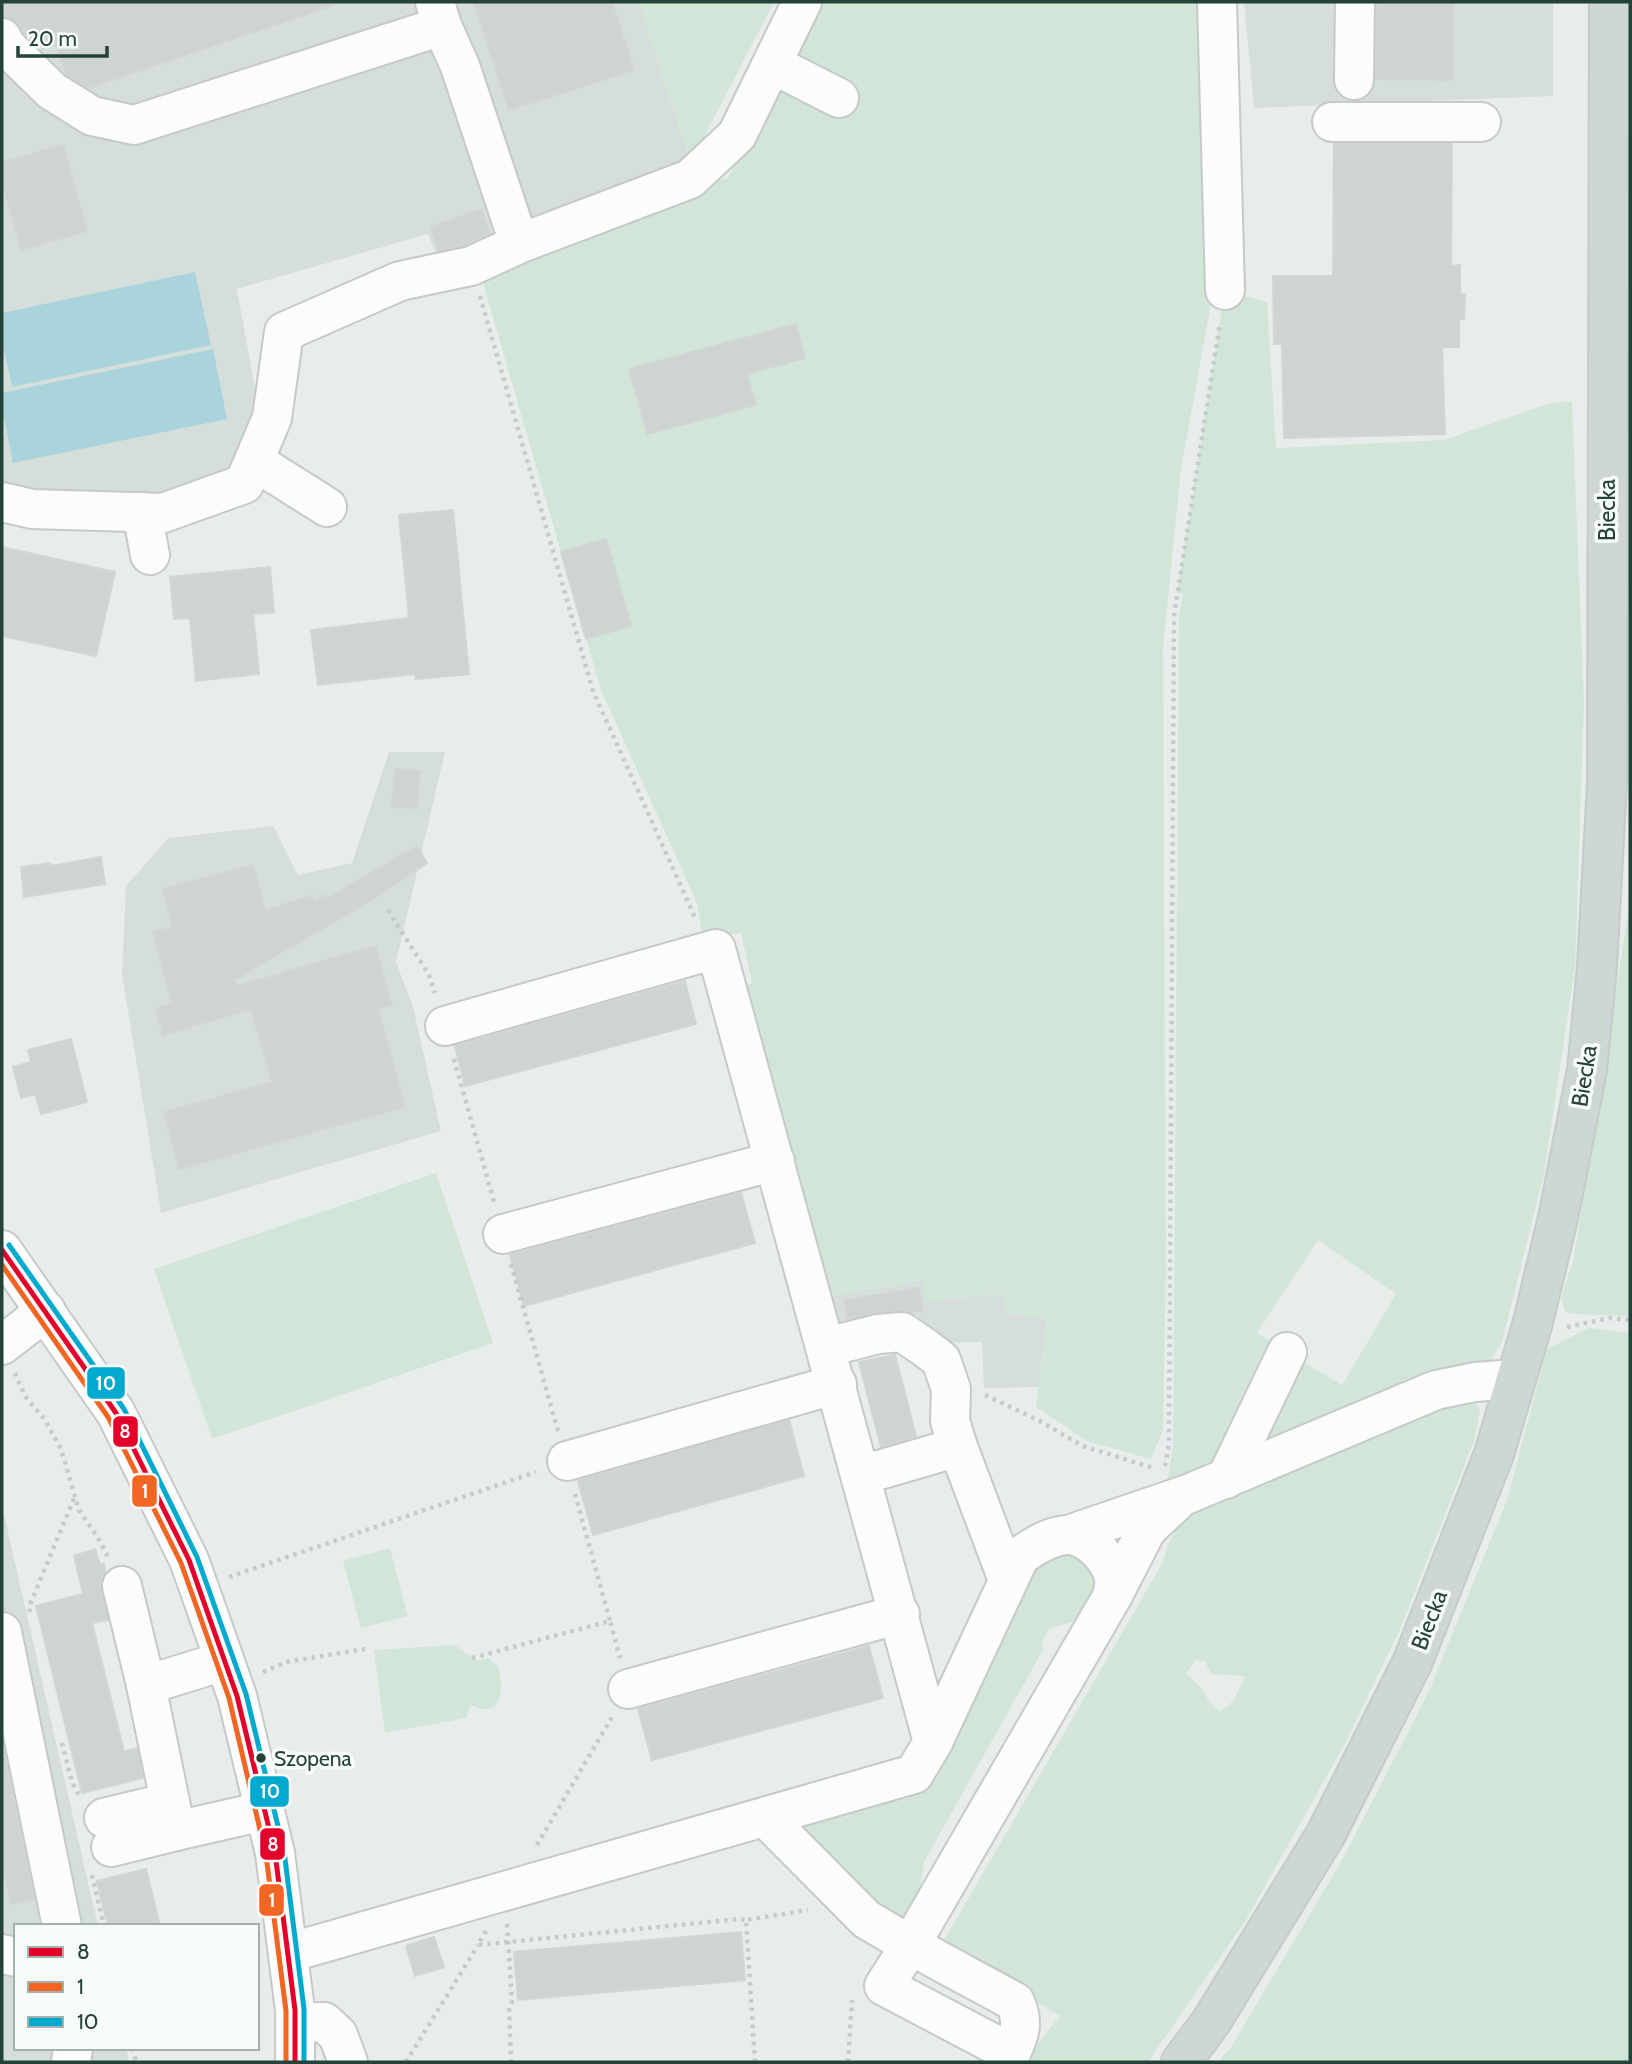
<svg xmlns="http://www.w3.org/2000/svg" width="1632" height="2064" font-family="Cabin,sans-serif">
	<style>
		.built { fill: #d6dedb }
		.green { fill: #d1e6d8; fill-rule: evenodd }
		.water { fill: #a9d4db }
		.building { fill: #cfd4d2; stroke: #d1d6d4; stroke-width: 2 }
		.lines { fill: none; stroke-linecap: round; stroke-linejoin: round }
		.minor-casing { stroke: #c5cac8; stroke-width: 42 }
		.major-casing { stroke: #c3ccc9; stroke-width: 42 }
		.path { stroke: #c3ccca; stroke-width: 4.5; stroke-dasharray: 3.5 5; stroke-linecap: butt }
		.minor { stroke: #fcfcfc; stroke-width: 38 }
		.major { stroke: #cfd7d5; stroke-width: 38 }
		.bus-1-casing { stroke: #f7fbf9; stroke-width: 10 }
		.bus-2-casing { stroke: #f7fbf9; stroke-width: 10 }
		.bus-3-casing { stroke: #f7fbf9; stroke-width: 10 }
		.bus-1 { stroke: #e4002b; stroke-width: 5 }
		.bus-2 { stroke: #f26522; stroke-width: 5 }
		.bus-3 { stroke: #00a9ce; stroke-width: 5 }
		.bus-dot { fill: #24423a; stroke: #f7fbf9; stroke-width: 2.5 }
		.labels { text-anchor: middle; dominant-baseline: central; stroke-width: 7; stroke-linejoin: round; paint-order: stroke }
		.bus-label { font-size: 21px; fill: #24423a; stroke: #f7fbf9; text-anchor: start }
		.street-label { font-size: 23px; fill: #24423a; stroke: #f7fbf9 }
		.line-badge { stroke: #f7fbf9; stroke-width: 2.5 }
		.badge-label { font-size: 19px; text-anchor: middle; font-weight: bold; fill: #fff }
	</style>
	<rect width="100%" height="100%" fill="#e8edeb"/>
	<g class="built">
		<path d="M 2,2 L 639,2 L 694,170 L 439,261 L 428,234 L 237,289 L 259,411 L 232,472 L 191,492 L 138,499 L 2,487 Z"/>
		<path d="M 1244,2 L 1553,2 L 1553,96 L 1254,108 Z"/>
		<path d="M 389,752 L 445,752 L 396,962 L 413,1007 L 441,1131 L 161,1213 L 122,974 L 126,886 L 168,838 L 273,826 L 298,875 L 352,863 Z"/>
		<path d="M 924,1280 L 927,1301 L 1005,1293 L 1006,1313 L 1047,1318 L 1039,1387 L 984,1388 L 982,1342 L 922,1343 L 917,1315 L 831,1329 L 823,1297 Z"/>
		<path d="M 2,1506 L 98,1926 L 16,1926 L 16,2048 L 126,2048 L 129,2062 L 2,2062 Z"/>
	</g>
	<g class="green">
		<path d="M 639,2 L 774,2 L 702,141 L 690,157 Z"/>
		<path d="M 821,2 L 1205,2 L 1214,287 L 1181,469 L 1163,649 L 1166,1267 L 1163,1430 L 1151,1459 L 1087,1441 L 1036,1407 L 1047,1318 L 1006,1313 L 1004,1293 L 926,1301 L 923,1280 L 823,1297 L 739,994 L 752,982 L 741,933 L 703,939 L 697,903 L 601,690 L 481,276 L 675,191 L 728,178 L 773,96 L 790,89 L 802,65 L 798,48 Z"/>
		<path d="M 1225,290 L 1267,302 L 1276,448 L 1444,440 L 1550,403 L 1572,401 L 1584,703 L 1575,967 L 1544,1174 L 1502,1342 L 1489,1364 L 1235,1468 L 1290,1354 L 1342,1385 L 1396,1294 L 1318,1240 L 1257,1333 L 1279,1347 L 1214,1474 L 1166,1493 L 1173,1444 L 1179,616 L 1183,594 L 1177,593 Z"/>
		<path d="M 1630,874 L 1630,1316 L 1575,1314 L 1565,1312 L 1561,1298 L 1574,1257 L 1628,914 Z"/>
		<path d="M 436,1173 L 493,1343 L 212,1439 L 154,1269 Z"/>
		<path d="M 1589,1328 L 1630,1333 L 1630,2062 L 1218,2062 L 1231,2047 L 1341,1862 L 1429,1691 L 1507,1500 L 1547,1349 Z"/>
		<path d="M 1470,1397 L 1480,1409 L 1475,1438 L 1401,1627 L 1347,1740 L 1246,1920 L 1148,2062 L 1023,2062 L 1060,2016 L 942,1944 L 1163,1562 L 1168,1544 L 1186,1513 ZM 1195,1660 L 1205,1661 L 1211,1674 L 1245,1676 L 1233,1701 L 1220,1712 C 1204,1699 1205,1687 1186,1674 Z"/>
		<path d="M 390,1548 L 408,1616 L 361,1628 L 343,1561 Z"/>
		<path d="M 1079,1554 L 1104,1576 L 1084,1619 L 1050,1628 L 1042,1641 L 1043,1650 L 924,1862 L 921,1883 L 924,1902 L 912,1920 L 894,1924 L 790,1820 L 910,1798 L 1024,1563 Z"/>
		<path d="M 455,1645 L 476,1661 L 488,1658 L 497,1665 C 506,1686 502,1721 471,1705 L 466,1718 L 385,1733 L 374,1650 Z"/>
	</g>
	<g class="water">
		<path d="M 195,272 L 211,345 L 12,387 L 2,340 L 2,313 Z"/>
		<path d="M 213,349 L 227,419 L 13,463 L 2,407 L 2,393 Z"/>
	</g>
	<g class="building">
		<path d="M 2,2 L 332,2 L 332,6 L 88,88 L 66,74 L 55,42 L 39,47 L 16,21 L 5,16 Z"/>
		<path d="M 474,2 L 612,2 L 634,70 L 509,110 Z"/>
		<path d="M 1377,2 L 1453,2 L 1452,80 L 1376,79 Z"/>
		<path d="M 1334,144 L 1452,144 L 1451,266 L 1460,265 L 1460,294 L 1465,294 L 1464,319 L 1459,319 L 1459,347 L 1442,347 L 1445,434 L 1284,438 L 1282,344 L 1274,344 L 1273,276 L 1333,276 Z"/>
		<path d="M 63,145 L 87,231 L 21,250 L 2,182 L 2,162 Z"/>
		<path d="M 481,209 L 490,233 L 464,245 L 439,250 L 431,227 Z"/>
		<path d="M 796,324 L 805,358 L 747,374 L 756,405 L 647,434 L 629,369 Z"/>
		<path d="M 453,510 L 469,674 L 416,679 L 415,674 L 318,685 L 311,630 L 409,618 L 399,515 Z"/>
		<path d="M 606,539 L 631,626 L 586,639 L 561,552 Z"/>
		<path d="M 2,547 L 115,572 L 96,656 L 2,636 Z"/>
		<path d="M 270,567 L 274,612 L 253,614 L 259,674 L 196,681 L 190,618 L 174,619 L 170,577 Z"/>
		<path d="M 395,769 L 420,771 L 417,808 L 392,807 Z"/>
		<path d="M 417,846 L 427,863 L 370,901 L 234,980 L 237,986 L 375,946 L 392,1005 L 378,1009 L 405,1107 L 179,1169 L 164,1112 L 272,1082 L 251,1009 L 163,1035 L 156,1009 L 172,1004 L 153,932 L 172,927 L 163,889 L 253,865 L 265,910 L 312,896 L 314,902 L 327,895 L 328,898 Z"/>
		<path d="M 101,857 L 105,884 L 24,897 L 21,867 L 50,863 L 51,866 Z"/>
		<path d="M 685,981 L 696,1024 L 465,1086 L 455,1046 Z"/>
		<path d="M 71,1039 L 87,1102 L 41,1114 L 35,1094 L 21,1098 L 13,1067 L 31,1062 L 28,1050 Z"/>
		<path d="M 741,1193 L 755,1243 L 524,1306 L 510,1255 Z"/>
		<path d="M 919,1288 L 922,1311 L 876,1312 L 847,1319 L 845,1300 Z"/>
		<path d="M 895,1355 L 916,1436 L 881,1447 L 859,1362 Z"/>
		<path d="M 789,1420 L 804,1476 L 593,1535 L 578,1481 Z"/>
		<path d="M 95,1549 L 100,1565 L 104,1564 L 105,1572 L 101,1581 L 101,1590 L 108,1620 L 92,1623 L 124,1752 L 137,1748 L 143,1778 L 82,1793 L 36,1606 L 83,1594 L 74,1556 Z"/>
		<path d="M 869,1646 L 883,1698 L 652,1760 L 638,1709 Z"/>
		<path d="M 2,1753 L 4,1753 L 34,1899 L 11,1904 L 2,1861 Z"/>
		<path d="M 146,1869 L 160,1926 L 108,1926 L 97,1881 Z"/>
		<path d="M 741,1932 L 745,1980 L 518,2000 L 514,1952 Z"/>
		<path d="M 434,1937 L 444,1967 L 415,1976 L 406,1946 Z"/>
	</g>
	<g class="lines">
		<defs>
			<g id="minor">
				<path d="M 435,2 L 442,26 L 460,66 L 513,225 L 521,243"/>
				<path d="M 1217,2 L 1225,290"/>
				<path d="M 2,38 L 5,45 L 52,91 L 92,116 L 134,125 L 442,26"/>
				<path d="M 772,64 L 839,98"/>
				<path d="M 1354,80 L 1355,2"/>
				<path d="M 1332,122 L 1481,122"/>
				<path d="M 254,461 L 327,507"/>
				<path d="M 2,502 L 32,509 L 163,513 L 244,484 L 272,418 L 284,332 L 400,281 L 471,266 L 521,243 L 690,179 L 737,135 L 802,2"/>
				<path d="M 142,512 L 150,555"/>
				<path d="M 503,1234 L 775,1161"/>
				<path d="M 2,1250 L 116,1413 L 189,1560 L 199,1588 L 237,1696 L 275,1853 L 295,2010 L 295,2062"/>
				<path d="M 2,1345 L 46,1311"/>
				<path d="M 827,1347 L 878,1334 L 902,1332 L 924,1347 L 941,1360 L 951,1389 L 950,1421 L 958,1447"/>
				<path d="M 567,1461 L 837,1384"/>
				<path d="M 862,1475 L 958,1447 L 1008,1580"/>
				<path d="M 1226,1479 L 1287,1352"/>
				<path d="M 1068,1535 L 1188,1494 L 1436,1390 L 1475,1382 L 1516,1379"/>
				<path d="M 122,1586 L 146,1685 L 176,1831 L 264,1811"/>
				<path d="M 1113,1595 L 1147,1529 L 1177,1501"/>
				<path d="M 2,1632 L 62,1926"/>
				<path d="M 146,1685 L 224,1661"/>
				<path d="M 628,1689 L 900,1614"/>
				<path d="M 765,1817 L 866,1919 C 915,1949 966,1975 1015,2002 C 1024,2022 1020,2034 1011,2053 L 884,1986 L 911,1944 L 1113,1595 C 1113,1589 1115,1583 1114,1578 C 1110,1558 1087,1534 1066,1535 C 1050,1536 1033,1547 1020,1556 L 933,1742"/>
				<path d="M 104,1818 L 170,1802"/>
				<path d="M 111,1847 L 176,1831"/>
				<path d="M 288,1953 L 914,1774 L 933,1742 L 716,949 L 445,1026"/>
				<path d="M 2,1954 L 16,1957"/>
				<path d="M 295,2023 L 324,2022 L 338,2035 L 348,2062"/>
				<path d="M 71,2062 L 73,2048"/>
			</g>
			<path id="major" d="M 1181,2062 L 1211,2022 L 1326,1834 L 1413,1661 L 1494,1454 L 1533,1322 L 1558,1218 L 1587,1070 L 1597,967 L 1607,784 L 1609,2"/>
		</defs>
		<use href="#minor" class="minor-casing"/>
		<use href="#major" class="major-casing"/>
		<g class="path">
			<path d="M 480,296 L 593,691 L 693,913 L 695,921"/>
			<path d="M 388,910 L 429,975 L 435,993"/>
			<path d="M 454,1059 L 494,1202"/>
			<path d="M 511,1264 L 558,1431"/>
			<path d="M 1567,1327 L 1610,1318 L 1630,1320"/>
			<path d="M 15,1373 L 25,1396 L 45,1420 L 61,1449 L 79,1510 L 98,1538 L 108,1557"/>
			<path d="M 985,1395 L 1038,1420 L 1083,1446 L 1156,1469"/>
			<path d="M 1165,1466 L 1169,1444 L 1174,616 L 1220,323"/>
			<path d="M 575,1494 L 610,1621"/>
			<path d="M 229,1577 L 536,1472"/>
			<path d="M 30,1612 L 29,1607 L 75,1496"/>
			<path d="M 472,1658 L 610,1621 L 620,1658"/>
			<path d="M 263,1672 L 286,1662 L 365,1649"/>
			<path d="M 62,1743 L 72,1782 L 80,1797"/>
			<path d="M 537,1845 L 612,1717"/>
			<path d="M 92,1875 L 104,1926"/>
			<path d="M 507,1924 L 512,2002 L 509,2008 L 511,2062"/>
			<path d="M 486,1931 L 478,1945 L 739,1919 L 746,1920"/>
			<path d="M 133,2048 L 136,2062"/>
			<path d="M 406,2062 L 478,1945"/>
			<path d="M 755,2062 L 746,1920 L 808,1910"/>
			<path d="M 848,2062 L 852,2000"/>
		</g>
		<use href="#minor" class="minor"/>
		<use href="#major" class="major"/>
		<defs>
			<path id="bus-1" d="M 2,1250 L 116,1413 L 189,1560 L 237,1696 L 275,1853 L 295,2010 L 295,2062"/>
			<path id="bus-2" d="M 2,1265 L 108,1417 L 181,1563 L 191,1591 L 229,1698 L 266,1855 L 286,2011 L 286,2062"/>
			<path id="bus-3" d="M 9,1245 L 124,1409 L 197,1557 L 246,1694 L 284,1851 L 304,2009 L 304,2062"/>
		</defs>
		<use href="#bus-1" class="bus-1-casing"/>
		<use href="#bus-2" class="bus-2-casing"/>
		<use href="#bus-3" class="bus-3-casing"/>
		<use href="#bus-1" class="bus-1"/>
		<use href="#bus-2" class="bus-2"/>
		<use href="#bus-3" class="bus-3"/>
	</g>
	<circle class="bus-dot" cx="261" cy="1758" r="6"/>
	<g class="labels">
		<g class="bus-label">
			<text x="274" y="1758">Szopena</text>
		</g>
		<g class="street-label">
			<text transform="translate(1607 510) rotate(-90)">Biecka</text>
			<text transform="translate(1584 1076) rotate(-81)">Biecka</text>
			<text transform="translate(1429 1620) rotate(-69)">Biecka</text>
		</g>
	</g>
	<g class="line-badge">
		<rect x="86" y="1366" width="40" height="34" rx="7" fill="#00a9ce"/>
		<rect x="112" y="1415" width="27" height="33" rx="7" fill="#e4002b"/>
		<rect x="131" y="1474" width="27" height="34" rx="7" fill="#f26522"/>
		<rect x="249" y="1775" width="41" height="33" rx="7" fill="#00a9ce"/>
		<rect x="259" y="1827" width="27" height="34" rx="7" fill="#e4002b"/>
		<rect x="258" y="1883" width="27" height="34" rx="7" fill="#f26522"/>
	</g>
	<g class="badge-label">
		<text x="106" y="1390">10</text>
		<text x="125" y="1438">8</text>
		<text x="145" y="1498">1</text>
		<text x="270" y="1798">10</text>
		<text x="273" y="1851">8</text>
		<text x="272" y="1907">1</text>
	</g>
	<rect width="1632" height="2064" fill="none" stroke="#24423a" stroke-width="7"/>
	<rect x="14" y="1924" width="245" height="126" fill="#f7fbf9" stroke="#a3b1ad" stroke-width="2"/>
	<rect x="28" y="1947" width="35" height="10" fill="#e4002b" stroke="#a3b1ad" stroke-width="2"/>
	<text x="77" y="1959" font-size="21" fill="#24423a">8</text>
	<rect x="28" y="1982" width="35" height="10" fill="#f26522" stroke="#a3b1ad" stroke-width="2"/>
	<text x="77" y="1994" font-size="21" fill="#24423a">1</text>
	<rect x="28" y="2017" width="35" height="10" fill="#00a9ce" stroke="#a3b1ad" stroke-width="2"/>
	<text x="77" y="2029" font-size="21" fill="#24423a">10</text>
	<path d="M18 46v10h89v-10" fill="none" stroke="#24423a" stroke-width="3.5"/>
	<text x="28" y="46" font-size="21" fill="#24423a" stroke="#f7fbf9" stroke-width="5" paint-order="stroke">20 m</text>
</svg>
